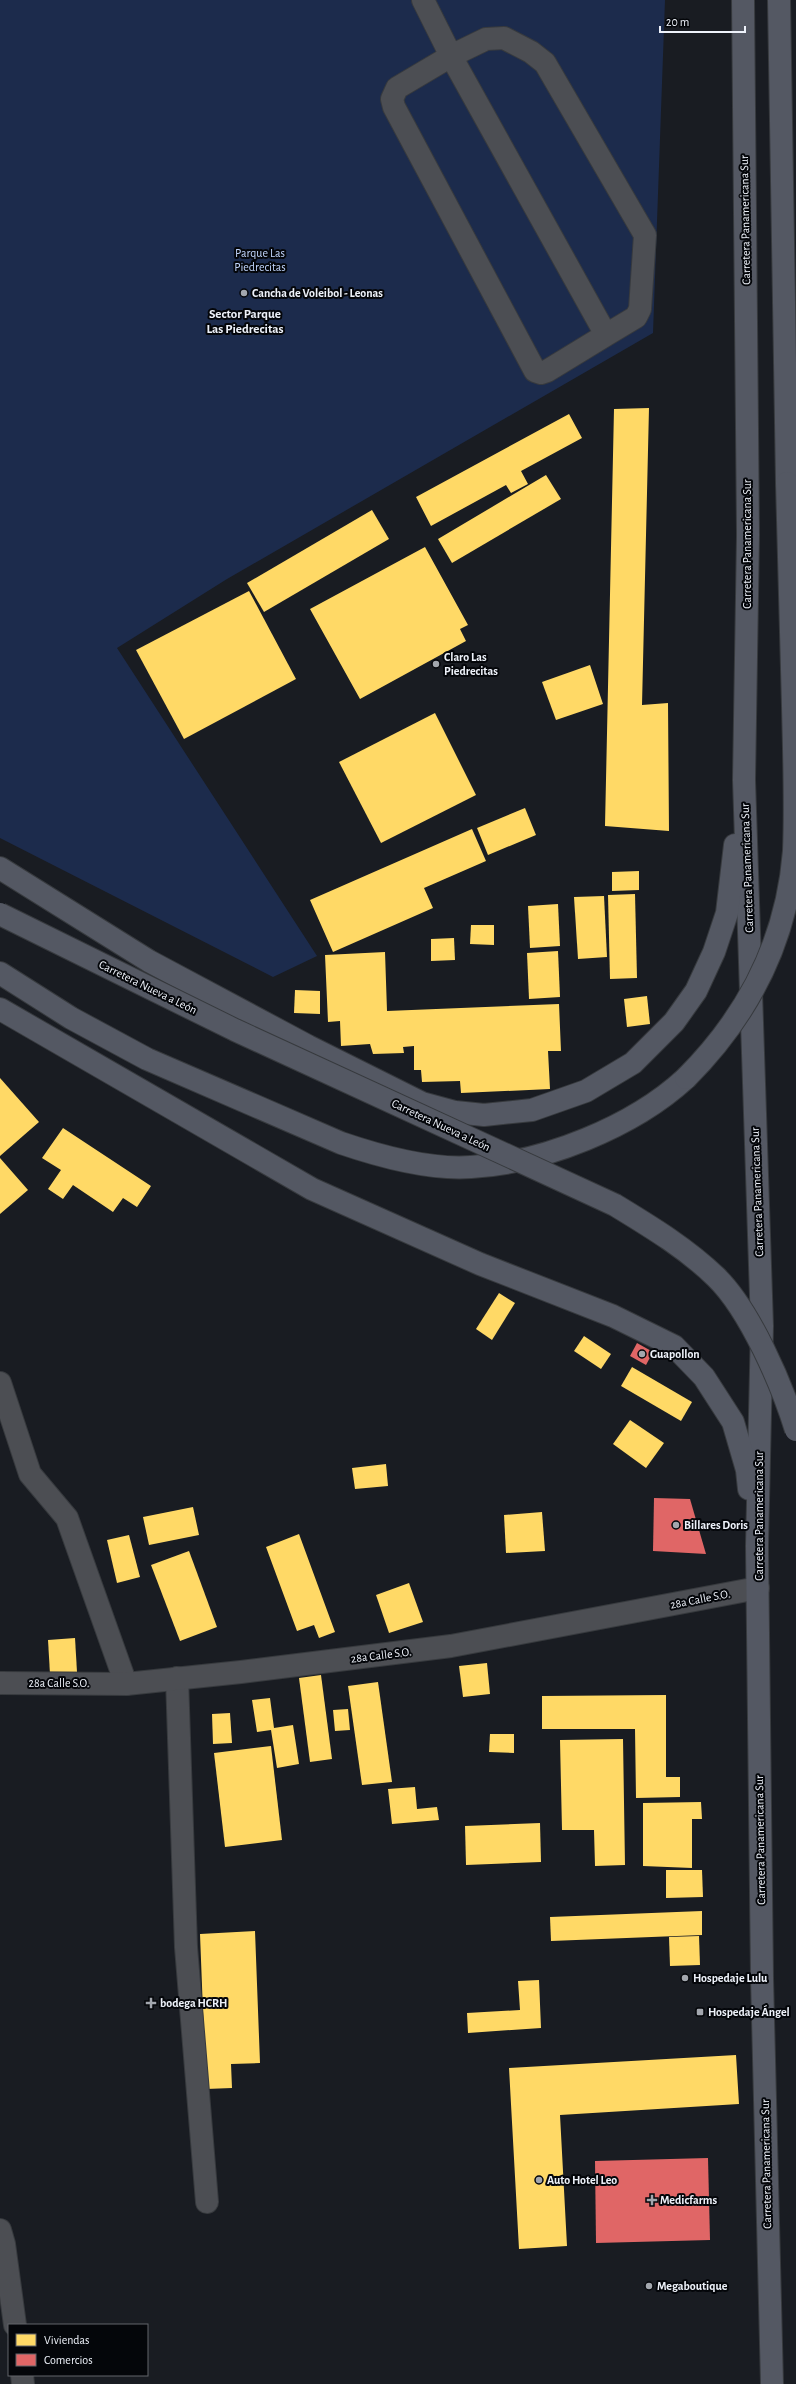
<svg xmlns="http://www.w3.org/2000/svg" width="796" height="2384" font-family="'Alegreya Sans',sans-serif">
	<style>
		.green { fill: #1c2b4c }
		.homes { fill: #ffd966 }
		.shops { fill: #e06666 }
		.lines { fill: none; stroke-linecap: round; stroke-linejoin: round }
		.minor-casing { stroke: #373a3e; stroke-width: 24 }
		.highway-casing { stroke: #373a3e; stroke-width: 24 }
		.minor { stroke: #4c4e53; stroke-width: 22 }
		.highway { stroke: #545863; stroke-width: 22 }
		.highway-bridge-casing { stroke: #373a3e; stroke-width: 24; stroke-linecap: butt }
		.highway-bridge { stroke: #545863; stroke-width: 22 }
		.poi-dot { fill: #a3a7ae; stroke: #04060a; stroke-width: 1.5 }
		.labels { text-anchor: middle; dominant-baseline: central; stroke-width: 4; stroke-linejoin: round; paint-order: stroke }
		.street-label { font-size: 12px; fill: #eef2fa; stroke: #04060a }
		.park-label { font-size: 12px; fill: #c3d7fe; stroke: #04060a }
		.poi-label { font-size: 12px; font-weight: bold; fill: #eef2fa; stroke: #04060a; text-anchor: start }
		.neighbourhood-label { font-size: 13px; font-weight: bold; fill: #eef2fa; stroke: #04060a }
	</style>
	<rect width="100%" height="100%" fill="#191c22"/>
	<path class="green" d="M 0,0 L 665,0 L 653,333 L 227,579 L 117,648 L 317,956 L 273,977 L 0,838 Z"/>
	<g class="homes">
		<path d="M 649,408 L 642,705 L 668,703 L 669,831 L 605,826 L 614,409 Z"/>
		<path d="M 569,414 L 582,438 L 521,471 L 528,484 L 511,493 L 506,485 L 431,526 L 416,497 Z"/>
		<path d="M 546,475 L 561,499 L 452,563 L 438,539 Z"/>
		<path d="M 372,510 L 389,539 L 264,612 L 247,583 Z"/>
		<path d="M 425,547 L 468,625 L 460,629 L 466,641 L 360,699 L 310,609 Z"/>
		<path d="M 249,591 L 296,679 L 184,739 L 136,650 Z"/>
		<path d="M 590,665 L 603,704 L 556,720 L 542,682 Z"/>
		<path d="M 435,713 L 476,795 L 381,843 L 339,762 Z"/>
		<path d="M 525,808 L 536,835 L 488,855 L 477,828 Z"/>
		<path d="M 472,829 L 486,861 L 424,888 L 433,908 L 333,952 L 310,900 Z"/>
		<path d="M 639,871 L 639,890 L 612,891 L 612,872 Z"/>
		<path d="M 635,894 L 637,978 L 610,979 L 608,895 Z"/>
		<path d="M 604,896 L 607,957 L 578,959 L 574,897 Z"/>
		<path d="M 558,904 L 560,946 L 530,948 L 528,906 Z"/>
		<path d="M 471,925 L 494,925 L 494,945 L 470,944 Z"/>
		<path d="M 454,938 L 455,960 L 431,961 L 431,939 Z"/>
		<path d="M 558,951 L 560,997 L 529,999 L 527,953 Z"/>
		<path d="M 385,952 L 387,1011 L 559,1004 L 561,1051 L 548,1051 L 550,1089 L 461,1093 L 460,1081 L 422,1082 L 421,1070 L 414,1070 L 414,1046 L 403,1047 L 404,1053 L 373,1054 L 370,1044 L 341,1046 L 340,1021 L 328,1022 L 325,955 Z"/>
		<path d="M 295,990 L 320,991 L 320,1014 L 294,1013 Z"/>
		<path d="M 647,996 L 650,1024 L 627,1027 L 624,999 Z"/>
		<path d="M 0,1078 L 39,1122 L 0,1156 Z"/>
		<path d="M 63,1128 L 151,1186 L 137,1207 L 123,1198 L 113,1212 L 73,1185 L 63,1199 L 48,1189 L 61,1170 L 42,1158 Z"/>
		<path d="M 0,1158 L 28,1190 L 0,1214 Z"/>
		<path d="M 499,1293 L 515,1303 L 492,1340 L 476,1329 Z"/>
		<path d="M 584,1336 L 611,1354 L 601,1369 L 574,1351 Z"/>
		<path d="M 632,1367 L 692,1402 L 681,1421 L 621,1386 Z"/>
		<path d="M 630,1420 L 664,1443 L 646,1468 L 613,1444 Z"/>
		<path d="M 386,1464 L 388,1486 L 355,1489 L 352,1468 Z"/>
		<path d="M 193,1507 L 199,1535 L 149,1545 L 143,1517 Z"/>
		<path d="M 542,1512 L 545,1551 L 506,1553 L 504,1515 Z"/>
		<path d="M 299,1534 L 335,1632 L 319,1638 L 314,1625 L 297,1631 L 266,1547 Z"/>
		<path d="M 129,1535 L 140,1577 L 117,1583 L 107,1540 Z"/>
		<path d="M 189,1551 L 217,1627 L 180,1641 L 151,1565 Z"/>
		<path d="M 409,1583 L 423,1622 L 389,1633 L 376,1595 Z"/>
		<path d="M 75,1638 L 77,1672 L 50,1674 L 48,1640 Z"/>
		<path d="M 487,1663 L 490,1694 L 463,1697 L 459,1666 Z"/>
		<path d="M 321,1675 L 332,1759 L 310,1762 L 299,1678 Z"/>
		<path d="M 378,1682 L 392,1782 L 362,1785 L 348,1686 Z"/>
		<path d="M 666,1695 L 666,1777 L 680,1777 L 680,1797 L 636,1798 L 635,1729 L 542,1729 L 542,1696 Z"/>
		<path d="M 270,1698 L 274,1728 L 293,1725 L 299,1764 L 277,1768 L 271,1730 L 257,1732 L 252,1700 Z"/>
		<path d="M 348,1709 L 350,1730 L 335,1731 L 333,1710 Z"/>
		<path d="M 230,1713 L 232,1743 L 213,1744 L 212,1714 Z"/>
		<path d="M 490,1734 L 514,1734 L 514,1753 L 489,1752 Z"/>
		<path d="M 623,1739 L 625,1865 L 595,1866 L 594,1830 L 562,1830 L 560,1740 Z"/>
		<path d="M 271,1746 L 282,1840 L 225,1847 L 214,1753 Z"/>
		<path d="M 415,1787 L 417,1809 L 437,1807 L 439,1820 L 392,1824 L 388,1789 Z"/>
		<path d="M 701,1802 L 702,1819 L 692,1819 L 692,1868 L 643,1866 L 643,1803 Z"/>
		<path d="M 540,1823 L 541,1862 L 466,1865 L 465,1826 Z"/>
		<path d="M 666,1870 L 702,1870 L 703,1897 L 666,1898 Z"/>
		<path d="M 702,1911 L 702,1935 L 551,1941 L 550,1917 Z"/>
		<path d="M 255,1931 L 260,2063 L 231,2064 L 232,2088 L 206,2089 L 200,1934 Z"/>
		<path d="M 699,1936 L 700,1965 L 670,1966 L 669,1937 Z"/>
		<path d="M 539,1980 L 541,2028 L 468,2033 L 467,2013 L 520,2010 L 518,1981 Z"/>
		<path d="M 736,2055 L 739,2104 L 560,2115 L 567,2246 L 519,2249 L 509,2068 Z"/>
	</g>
	<g class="shops">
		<path d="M 637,1343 L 653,1352 L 646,1365 L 630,1356 Z"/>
		<path d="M 654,1498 L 690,1499 L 706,1554 L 653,1551 Z"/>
		<path d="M 708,2158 L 710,2240 L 596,2243 L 595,2161 Z"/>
	</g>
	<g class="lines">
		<defs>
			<g id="minor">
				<path d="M 423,0 L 451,56 L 606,335 L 547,371 L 541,373 L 535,371 L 394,107 L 392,99 L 397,88 L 451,56 L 486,39 L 504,38 L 531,52 L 545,63 L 645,235 L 640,309 L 636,317 L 606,335"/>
				<path d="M 0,1383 L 30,1474 L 67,1518 L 126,1684"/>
				<path d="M 177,1678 L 186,1947 L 207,2202"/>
				<path d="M 0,1683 L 126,1684 L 241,1672 L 451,1646 L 758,1588"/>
				<path d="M 0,2230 L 4,2244 L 15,2325"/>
				<path d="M 22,2375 L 23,2384"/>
			</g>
			<g id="highway">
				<path d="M 743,0 L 748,535 L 744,780 L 762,1326 L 757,1546 L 762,1978 L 772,2384"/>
				<path d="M 779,0 L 787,483"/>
				<path d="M 0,868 L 149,961 L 308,1046 L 422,1103 L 455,1112 L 484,1115 L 532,1110 L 586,1091 L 633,1063 L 674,1022 L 696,991 L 714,952 L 727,913 L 735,845"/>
				<path d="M 0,973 L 71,1018 L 147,1059 L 341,1143 C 379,1156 430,1170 471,1167 C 543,1163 633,1127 686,1078"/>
				<path d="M 0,1009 L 312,1189 L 480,1264 L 613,1316 L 674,1346 L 704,1377 L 733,1422 L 747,1470 L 749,1489"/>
			</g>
		</defs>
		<use href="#minor" class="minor-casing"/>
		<use href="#highway" class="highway-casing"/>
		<use href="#minor" class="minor"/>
		<use href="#highway" class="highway"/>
		<defs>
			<g id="highway-bridge">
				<path d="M 0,914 L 235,1030 L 615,1205 C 651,1227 686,1248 716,1277 C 750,1310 782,1385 796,1430"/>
				<path d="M 686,1078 C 749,1015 787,940 794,851 C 796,803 794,754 793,706 C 791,632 789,558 787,483"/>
			</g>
		</defs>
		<use href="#highway-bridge" class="highway-bridge-casing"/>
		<use href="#highway-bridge" class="highway-bridge"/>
	</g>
	<g class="poi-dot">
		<circle cx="244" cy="293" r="4"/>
		<circle cx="436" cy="664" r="4"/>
		<circle cx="642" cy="1354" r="4"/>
		<circle cx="676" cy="1525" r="4"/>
		<circle cx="685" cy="1978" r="4"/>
		<path d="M149 1997h4v4h4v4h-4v4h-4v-4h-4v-4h4z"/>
		<rect x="696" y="2008" width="8" height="8" rx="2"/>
		<circle cx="539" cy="2180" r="4"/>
		<path d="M650 2194h4v4h4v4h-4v4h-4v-4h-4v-4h4z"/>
		<circle cx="649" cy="2286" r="4"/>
	</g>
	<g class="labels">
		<g class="street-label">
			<text transform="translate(745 220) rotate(-91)">Carretera Panamericana Sur</text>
			<text transform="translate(747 544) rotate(-90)">Carretera Panamericana Sur</text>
			<text transform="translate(747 868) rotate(-92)">Carretera Panamericana Sur</text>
			<text transform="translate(148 987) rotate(26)">Carretera Nueva a León</text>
			<text transform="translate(441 1125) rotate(25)">Carretera Nueva a León</text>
			<text transform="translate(757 1192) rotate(-92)">Carretera Panamericana Sur</text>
			<text transform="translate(759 1516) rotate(-90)">Carretera Panamericana Sur</text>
			<text transform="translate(700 1599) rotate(-11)">28a Calle S.O.</text>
			<text transform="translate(381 1655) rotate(-7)">28a Calle S.O.</text>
			<text x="59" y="1683">28a Calle S.O.</text>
			<text transform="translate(760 1840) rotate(-91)">Carretera Panamericana Sur</text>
			<text transform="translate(766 2164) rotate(-91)">Carretera Panamericana Sur</text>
		</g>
		<g class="park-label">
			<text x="260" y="253">Parque Las<tspan x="260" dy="14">Piedrecitas</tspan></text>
		</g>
		<g class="poi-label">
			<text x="252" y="293">Cancha de Voleibol - Leonas</text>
			<text x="444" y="657">Claro Las<tspan x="444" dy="14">Piedrecitas</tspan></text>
			<text x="650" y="1354">Guapollon</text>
			<text x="684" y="1525">Billares Doris</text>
			<text x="693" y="1978">Hospedaje Lulu</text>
			<text x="160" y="2003">bodega HCRH</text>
			<text x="708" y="2012">Hospedaje Ángel</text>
			<text x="547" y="2180">Auto Hotel Leo</text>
			<text x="660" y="2200">Medicfarms</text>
			<text x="657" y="2286">Megaboutique</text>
		</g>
		<g class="neighbourhood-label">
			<text x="245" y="314">Sector Parque<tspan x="245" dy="15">Las Piedrecitas</tspan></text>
		</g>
	</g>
	<rect x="8" y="2324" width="140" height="52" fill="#04060a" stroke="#62646a"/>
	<rect x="16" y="2334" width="20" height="12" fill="#ffd966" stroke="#62646a"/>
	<text x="44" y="2344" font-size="12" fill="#eef2fa">Viviendas</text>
	<rect x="16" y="2354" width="20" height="12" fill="#e06666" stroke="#62646a"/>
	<text x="44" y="2364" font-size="12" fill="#eef2fa">Comercios</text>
	<path d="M660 26v6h85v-6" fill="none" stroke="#eef2fa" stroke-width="2"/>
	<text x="666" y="26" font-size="12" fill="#eef2fa" stroke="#04060a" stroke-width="3" paint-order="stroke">20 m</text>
</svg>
